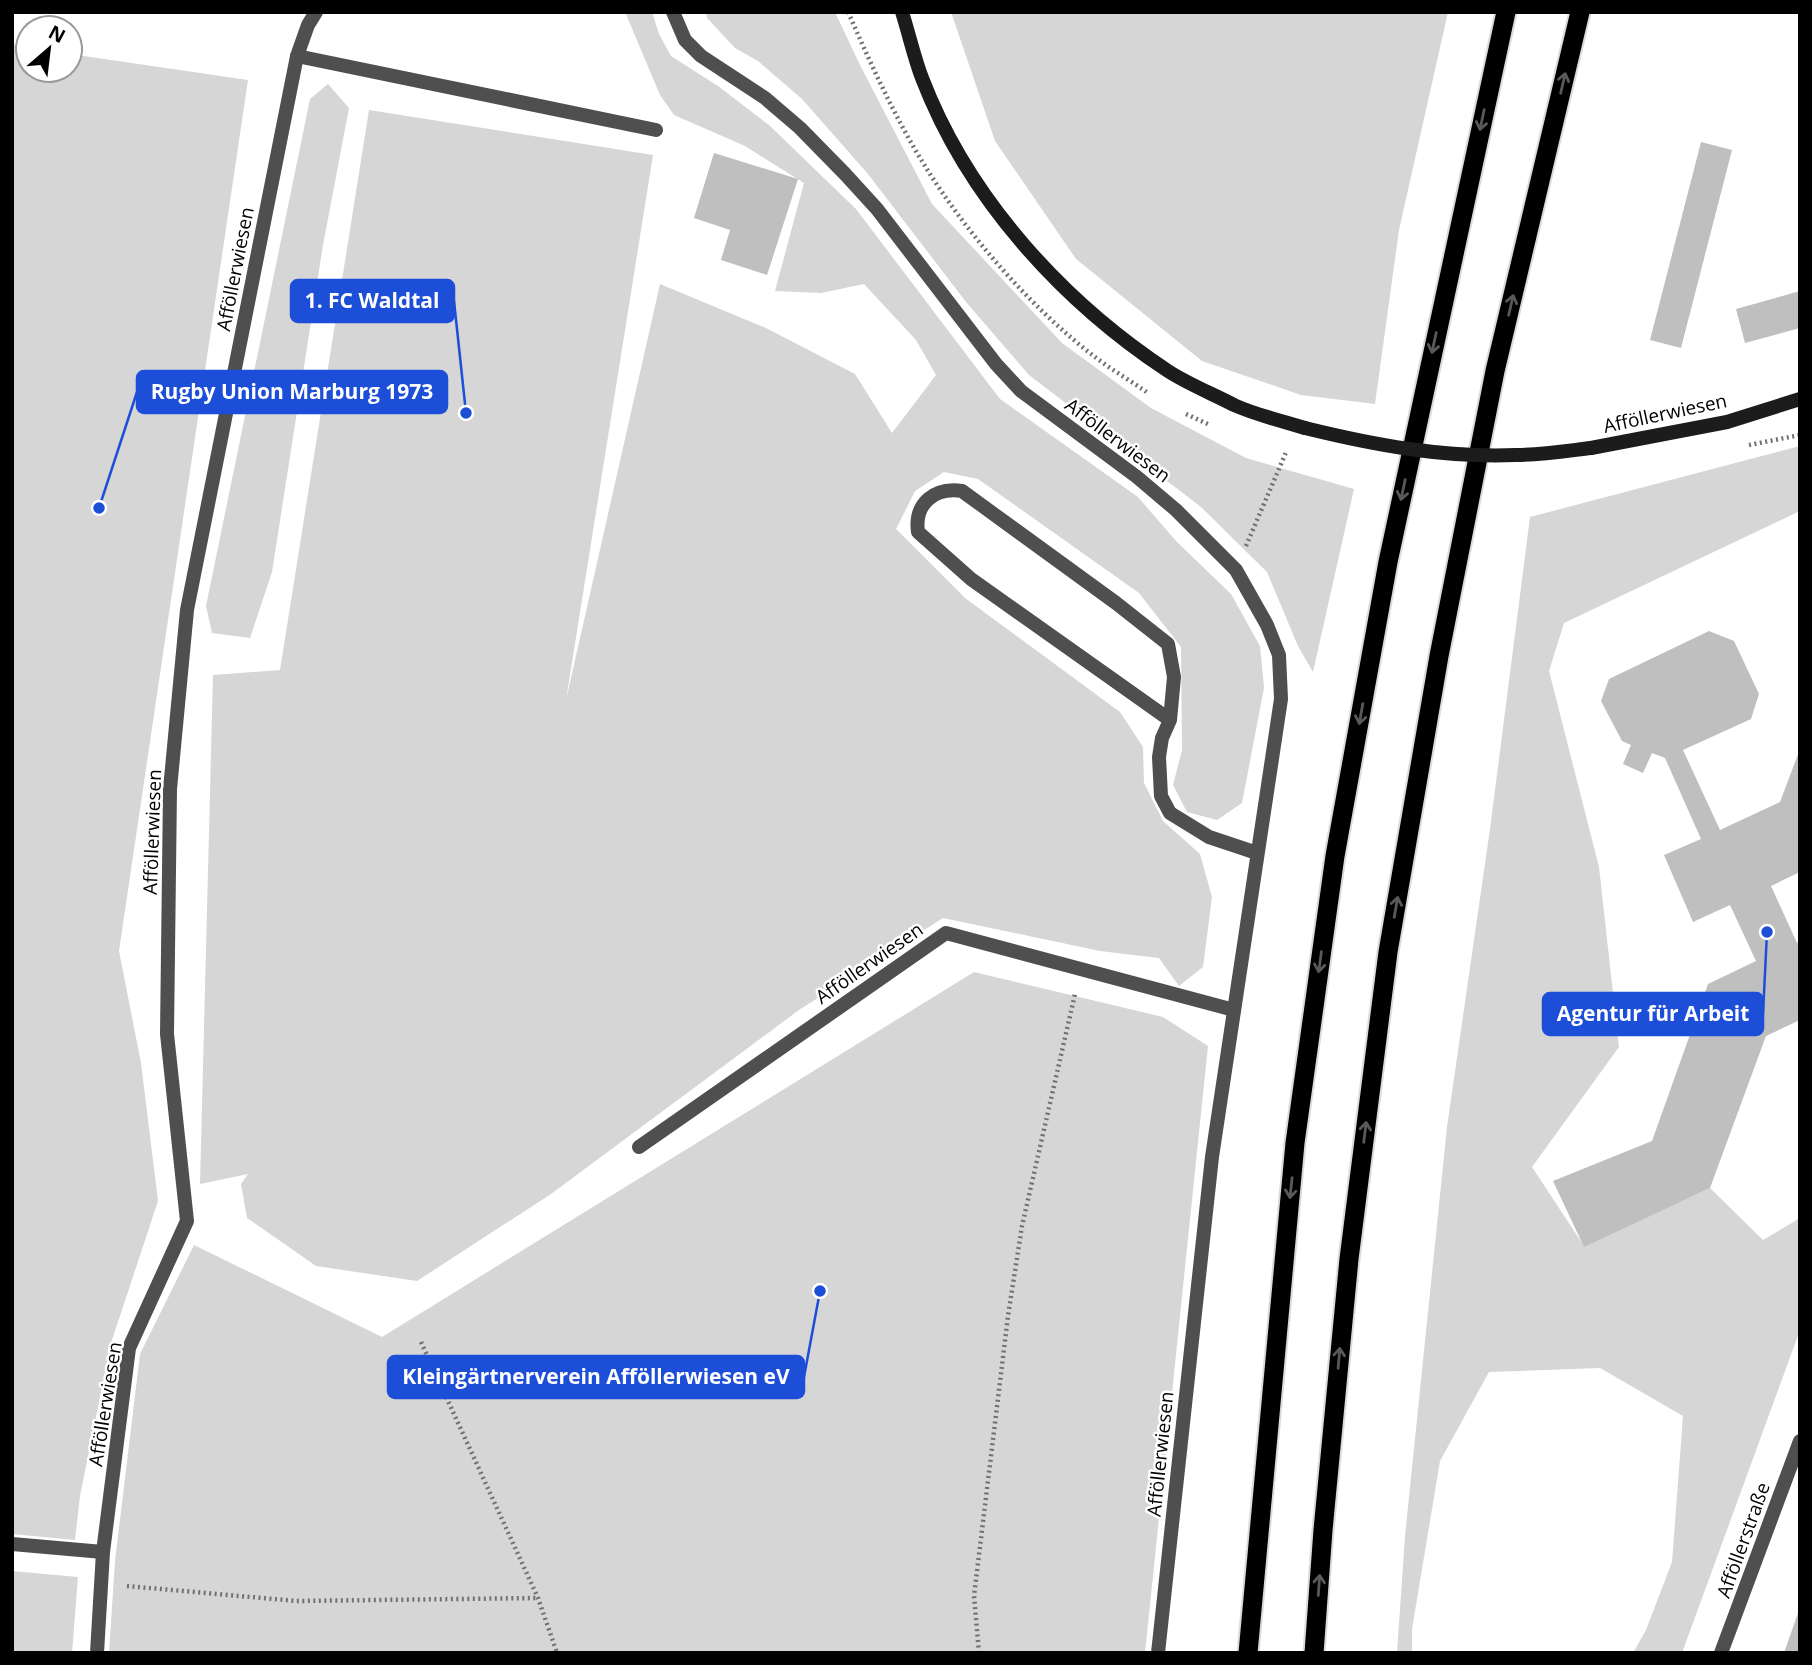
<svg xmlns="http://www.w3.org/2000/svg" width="1812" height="1665" font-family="'Open Sans',sans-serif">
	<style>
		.green { fill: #d6d6d6 }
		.building { fill: #bfbfbf }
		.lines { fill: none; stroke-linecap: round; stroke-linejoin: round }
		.trunk-casing { stroke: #dbdbdb; stroke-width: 23 }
		.path { stroke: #717171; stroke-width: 4.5; stroke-dasharray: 2 3.5; stroke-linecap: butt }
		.service { stroke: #4f4f4f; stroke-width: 14 }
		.minor { stroke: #4f4f4f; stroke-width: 14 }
		.secondary { stroke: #1c1c1c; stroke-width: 14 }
		.trunk { stroke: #000; stroke-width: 19 }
		.secondary-bridge { stroke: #1c1c1c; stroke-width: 14 }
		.oneway { stroke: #595959 }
		.labels { text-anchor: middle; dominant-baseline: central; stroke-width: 5; stroke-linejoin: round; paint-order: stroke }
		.street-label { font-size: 19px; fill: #000; stroke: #fff }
		.leader { fill: none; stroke: #1d4ed8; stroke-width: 2.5 }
		.callout-dot { fill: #1d4ed8; stroke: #fff; stroke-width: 2.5 }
		.callout { fill: #1d4ed8; stroke: #1d4ed8; stroke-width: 2.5 }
		.callout-label { font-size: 21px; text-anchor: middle; font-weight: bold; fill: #fff }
	</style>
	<rect width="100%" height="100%" fill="#fff"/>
	<g class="green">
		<path d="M 625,12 L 652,12 L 659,34 L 671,56 L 718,86 L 769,125 L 856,209 L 1000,399 L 1138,497 L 1176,541 L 1231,594 L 1260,646 L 1264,688 L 1242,803 L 1217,820 L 1187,812 L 1173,785 L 1182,750 L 1181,647 L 1139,593 L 978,479 L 944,472 L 915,491 L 896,529 L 965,598 L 1120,712 L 1143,747 L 1144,783 L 1163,821 L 1200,854 L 1212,897 L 1203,967 L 1179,986 L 1159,958 L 1100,951 L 943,918 L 799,1010 L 551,1194 L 417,1281 L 316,1266 L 247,1218 L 241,1184 L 248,1174 L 200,1184 L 213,675 L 280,670 L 369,110 L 653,155 L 566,700 L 660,284 L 766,328 L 855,374 L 892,433 L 936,375 L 916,340 L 864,284 L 821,293 L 775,291 L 804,183 L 745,146 L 674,115 L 660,95 Z"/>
		<path d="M 706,12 L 835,12 L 859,63 L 932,204 L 1062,343 L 1151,408 L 1246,458 L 1354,489 L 1313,672 L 1298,646 L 1267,572 L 1201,507 L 1029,375 L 966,302 L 868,174 L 802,99 L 758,61 L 735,48 L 707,18 Z"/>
		<path d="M 951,12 L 1448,12 L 1399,230 L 1375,404 L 1301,395 L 1202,361 L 1076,259 L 995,141 Z"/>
		<path d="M 12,45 L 28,47 L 28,70 L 70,70 L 70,54 L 248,80 L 119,951 L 141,1063 L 158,1201 L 111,1343 L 80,1496 L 75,1540 L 12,1534 Z"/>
		<path d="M 328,84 L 349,108 L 323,245 L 272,572 L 250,638 L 212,633 L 206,606 L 310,99 Z"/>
		<path d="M 1800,446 L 1800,511 L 1564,623 L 1549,671 L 1599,867 L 1619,1047 L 1532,1167 L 1584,1246 L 1710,1188 L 1763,1240 L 1800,1218 L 1800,1330 L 1682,1653 L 1633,1653 L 1646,1630 L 1672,1562 L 1683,1416 L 1600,1368 L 1489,1372 L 1440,1461 L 1412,1629 L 1412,1653 L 1397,1653 L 1405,1536 L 1447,1127 L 1490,829 L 1530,517 Z"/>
		<path d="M 974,972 L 1163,1017 L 1208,1046 L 1145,1653 L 109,1653 L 115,1561 L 140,1354 L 194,1245 L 382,1337 Z"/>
		<path d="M 12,1571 L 78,1577 L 72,1653 L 12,1653 Z"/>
	</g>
	<g class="building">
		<path d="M 1701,142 L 1732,150 L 1681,348 L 1650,340 Z"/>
		<path d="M 714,153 L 798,179 L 767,275 L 721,260 L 730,230 L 694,218 Z"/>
		<path d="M 1800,291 L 1800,328 L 1745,343 L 1736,309 Z"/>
		<path d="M 1709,631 L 1734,641 L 1759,694 L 1751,719 L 1683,750 L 1720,830 L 1780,802 L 1800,749 L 1800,872 L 1771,886 L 1797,943 L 1800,942 L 1800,1020 L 1766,1036 L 1710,1188 L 1584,1247 L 1553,1181 L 1652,1141 L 1708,984 L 1756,961 L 1730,905 L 1693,922 L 1664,855 L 1701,839 L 1665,758 L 1652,753 L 1643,773 L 1623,764 L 1631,745 L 1622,741 L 1601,701 L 1609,679 Z"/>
		<path d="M 1799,1610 L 1800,1653 L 1784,1653 Z"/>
	</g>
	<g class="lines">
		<defs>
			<g id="trunk">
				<path d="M 1248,1653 L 1295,1143 L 1335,856 L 1388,562 L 1506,12"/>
				<path d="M 1314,1653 L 1323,1530 L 1349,1259 L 1388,952 L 1439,656 L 1495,371 L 1580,12"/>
			</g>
		</defs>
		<use href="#trunk" class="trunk-casing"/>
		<g class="path">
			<path d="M 848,12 C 871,64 895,118 925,166 C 967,234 1031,308 1095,357 C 1112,370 1131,381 1148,393"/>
			<path d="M 1186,414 L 1210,425"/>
			<path d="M 1749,445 L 1800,435"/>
			<path d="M 1246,546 L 1287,450"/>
			<path d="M 421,1342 L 538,1598 L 557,1653"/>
			<path d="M 127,1586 L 296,1601 L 538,1598"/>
			<path d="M 979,1653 L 974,1596 L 1008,1316 L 1022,1226 L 1075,994"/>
		</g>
		<g class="service">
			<path d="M 297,56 L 656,130"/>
			<path d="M 1170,720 L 971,579 L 918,532 C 914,503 935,487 962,491 L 1116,603 L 1168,644 L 1174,677 L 1170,720 L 1162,738 L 1159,757 L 1161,796 L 1170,813 L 1209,837 L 1257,853"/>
			<path d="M 12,1544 L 103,1552"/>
		</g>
		<g class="minor">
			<path d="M 673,12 L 685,40 L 701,56 L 765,98 L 800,128 L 846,175 L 877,209 L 996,364 L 1021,391 L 1137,477 L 1176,510 L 1236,570 L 1267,625 L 1279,655 L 1281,699 L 1212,1157 L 1158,1653"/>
			<path d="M 639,1147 L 946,933 L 1234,1010"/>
			<path d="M 97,1653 L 103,1552 L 129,1348 L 187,1221 L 167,1034 L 170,789 L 187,610 L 297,56 L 308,25 L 316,12"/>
			<path d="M 1721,1653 L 1800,1441"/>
		</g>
		<g class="secondary">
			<path d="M 902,12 C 909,34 914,57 922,78 C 968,198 1062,301 1168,371 C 1188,384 1213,394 1234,405 C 1256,415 1282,421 1305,428"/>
			<path d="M 1591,448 L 1727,422 L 1800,399"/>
		</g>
		<use href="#trunk" class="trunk"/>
		<path class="secondary-bridge" d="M 1305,428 C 1374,445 1444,458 1516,455 C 1541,455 1566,451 1591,448"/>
	</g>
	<defs><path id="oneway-shaft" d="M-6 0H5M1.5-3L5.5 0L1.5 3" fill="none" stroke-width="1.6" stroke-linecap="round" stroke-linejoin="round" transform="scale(1.75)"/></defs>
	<g class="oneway">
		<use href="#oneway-shaft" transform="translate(1563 83) rotate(-77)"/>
		<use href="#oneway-shaft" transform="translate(1482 120) rotate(102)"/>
		<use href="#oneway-shaft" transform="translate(1511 305) rotate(-77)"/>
		<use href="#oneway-shaft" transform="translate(1434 343) rotate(102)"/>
		<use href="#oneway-shaft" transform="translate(1403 490) rotate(102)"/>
		<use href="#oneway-shaft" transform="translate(1361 714) rotate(100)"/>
		<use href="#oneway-shaft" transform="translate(1396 907) rotate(-80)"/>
		<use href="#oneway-shaft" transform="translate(1320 962) rotate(98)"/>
		<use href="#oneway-shaft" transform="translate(1365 1132) rotate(-83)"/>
		<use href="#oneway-shaft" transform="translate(1291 1188) rotate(96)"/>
		<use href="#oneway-shaft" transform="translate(1339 1358) rotate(-85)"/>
		<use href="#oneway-shaft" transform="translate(1319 1585) rotate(-86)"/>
	</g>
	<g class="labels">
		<g class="street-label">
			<text transform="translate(235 269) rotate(-79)">Afföllerwiesen</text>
			<text transform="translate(1665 413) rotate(-12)">Afföllerwiesen</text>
			<text transform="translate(1118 440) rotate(37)">Afföllerwiesen</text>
			<text transform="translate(152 832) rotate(-88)">Afföllerwiesen</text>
			<text transform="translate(869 963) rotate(-35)">Afföllerwiesen</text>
			<text transform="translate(105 1404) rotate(-81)">Afföllerwiesen</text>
			<text transform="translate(1160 1454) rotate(-84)">Afföllerwiesen</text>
			<text transform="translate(1743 1540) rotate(-70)">Afföllerstraße</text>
		</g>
	</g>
	<path class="leader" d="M466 413L454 301M99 508L137 392M1767 932L1763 1014M820 1291L804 1377"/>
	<g class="callout-dot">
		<circle cx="466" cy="413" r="7"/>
		<circle cx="99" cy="508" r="7"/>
		<circle cx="1767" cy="932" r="7"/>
		<circle cx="820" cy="1291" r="7"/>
	</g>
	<g class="callout">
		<rect x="291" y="280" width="163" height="42" rx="7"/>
		<rect x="137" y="371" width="310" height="42" rx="7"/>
		<rect x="1543" y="993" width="220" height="42" rx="7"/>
		<rect x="388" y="1356" width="416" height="42" rx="7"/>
	</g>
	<g class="callout-label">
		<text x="372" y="308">1. FC Waldtal</text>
		<text x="292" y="399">Rugby Union Marburg 1973</text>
		<text x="1653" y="1021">Agentur für Arbeit</text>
		<text x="596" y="1384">Kleingärtnerverein Afföllerwiesen eV</text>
	</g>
	<rect width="1812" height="1665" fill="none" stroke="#000000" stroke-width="28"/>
	<g transform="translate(49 49) rotate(28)"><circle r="33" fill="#ffffff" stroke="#999999" stroke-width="2"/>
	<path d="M0-5L12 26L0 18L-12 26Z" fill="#000000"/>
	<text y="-10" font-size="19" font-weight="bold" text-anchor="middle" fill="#000000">N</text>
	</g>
</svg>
